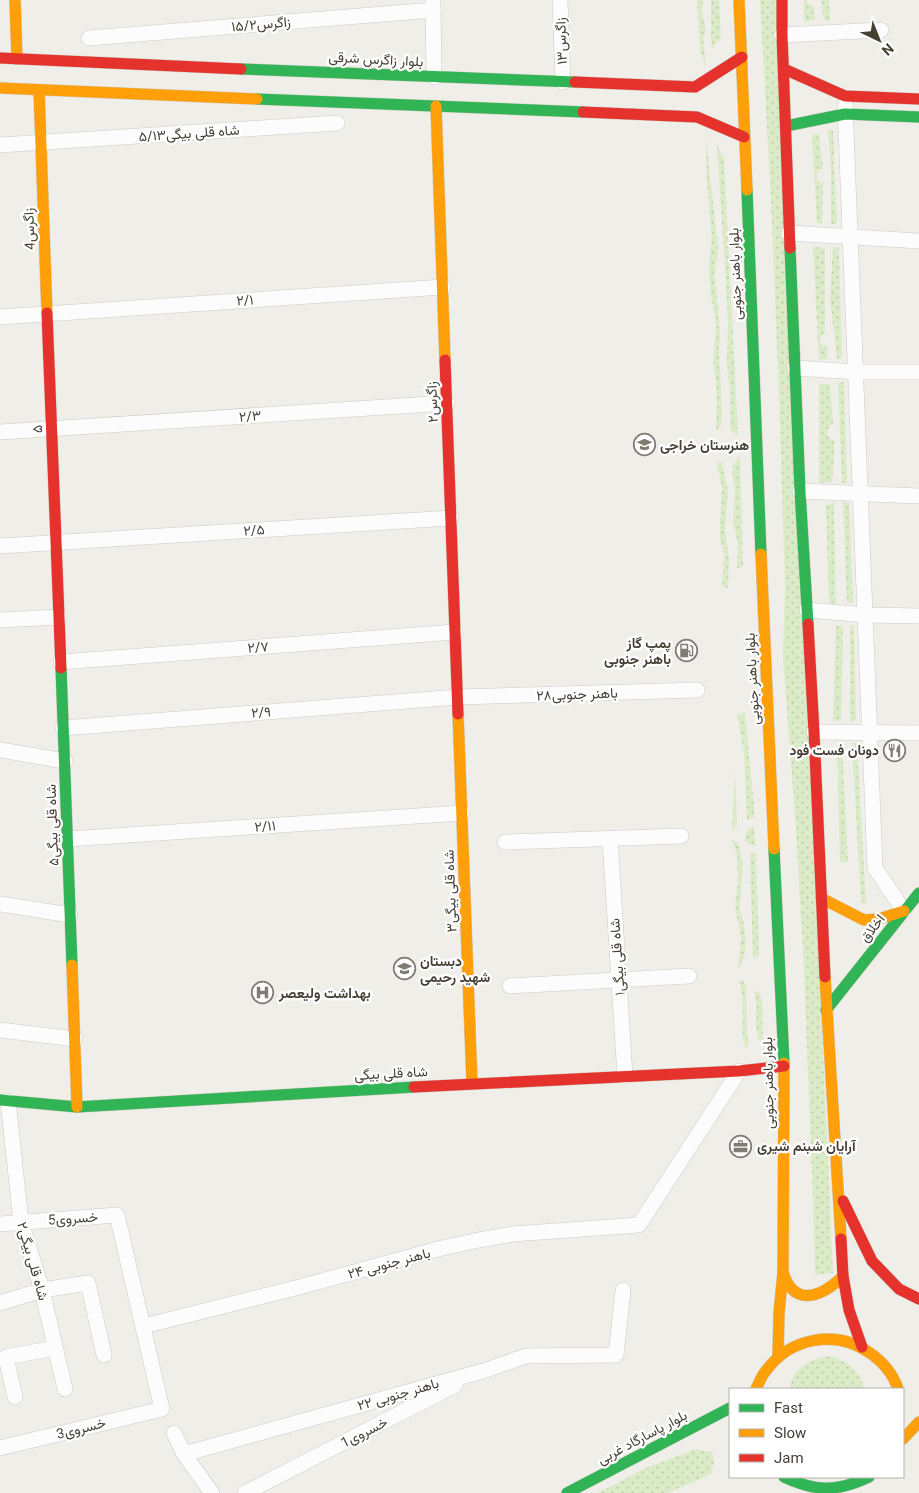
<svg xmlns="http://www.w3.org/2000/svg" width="919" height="1493" font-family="Roboto,Vazirmatn,sans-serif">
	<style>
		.grass { fill: url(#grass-dots) }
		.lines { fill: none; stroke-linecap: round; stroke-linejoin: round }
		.street-casing { stroke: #cccac4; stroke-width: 16 }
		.fast-casing { stroke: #cfcbbf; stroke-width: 12 }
		.slow-casing { stroke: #cfcbbf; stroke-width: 12 }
		.jam-casing { stroke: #cfcbbf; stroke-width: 12 }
		.street { stroke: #fdfcfc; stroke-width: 15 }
		.fast { stroke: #30b455; stroke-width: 11 }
		.slow { stroke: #ff9f0a; stroke-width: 11 }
		.jam { stroke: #e5322d; stroke-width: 11 }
		.labels { text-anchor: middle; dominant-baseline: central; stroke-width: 4.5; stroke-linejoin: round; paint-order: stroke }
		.street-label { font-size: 14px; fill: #453f34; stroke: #fff }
		.poi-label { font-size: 14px; font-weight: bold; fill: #453f34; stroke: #fff; text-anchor: start }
	</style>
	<defs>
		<pattern id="grass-dots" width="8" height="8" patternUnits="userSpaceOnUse" patternTransform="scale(1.25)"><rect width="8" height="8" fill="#dbebc8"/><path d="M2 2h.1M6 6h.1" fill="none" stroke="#bdcbac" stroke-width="1.8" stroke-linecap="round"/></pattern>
	</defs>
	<rect width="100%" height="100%" fill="#f0eee8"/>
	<g class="grass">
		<path d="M 697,0 L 703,0 L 702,12 L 706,31 C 700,40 707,56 705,67 L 700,49 Z"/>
		<path d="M 711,0 L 719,0 L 721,37 L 712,49 L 711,38 Z"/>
		<path d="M 760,0 L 776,0 L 833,1273 L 815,1275 L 813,1199 L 804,970 L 796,829 L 783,657 L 785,585 L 779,392 L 771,200 Z"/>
		<path d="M 804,0 L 807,0 L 808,4 L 814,7 L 815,20 L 804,22 Z"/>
		<path d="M 821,0 L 829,0 L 830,21 L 824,20 Z"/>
		<path d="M 828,130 L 833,131 L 837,224 L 831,224 L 831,168 Z"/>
		<path d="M 819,134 L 823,168 L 818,171 L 816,176 L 818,181 L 823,184 L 822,224 L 817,223 L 812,135 Z"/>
		<path d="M 706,138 L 718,247 L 715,274 L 720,333 L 719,350 L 722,411 L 721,425 L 716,431 L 717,404 L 716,382 L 713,364 L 716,324 L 710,288 L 709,264 L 712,238 L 707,183 Z"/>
		<path d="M 717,145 L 724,159 L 738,436 L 730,429 L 730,397 L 727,361 L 728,326 L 727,299 Z"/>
		<path d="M 813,247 L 825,248 L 825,333 L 820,337 L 820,343 L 823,346 L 827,346 L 827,358 L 819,361 Z"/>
		<path d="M 833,247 L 839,248 L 842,358 L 837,359 L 830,299 Z"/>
		<path d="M 844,382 L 847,483 L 842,483 L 838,383 Z"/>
		<path d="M 819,384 L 830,384 L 833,423 L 828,429 L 827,435 L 832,440 L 835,440 L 832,482 L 819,483 Z"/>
		<path d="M 740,455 L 743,567 L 737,568 L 738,544 L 733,522 L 735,494 L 732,467 Z"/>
		<path d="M 722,462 L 728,491 L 725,530 L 729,559 L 728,588 L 722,587 L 724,554 L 720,539 L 720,522 L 722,488 L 717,463 Z"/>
		<path d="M 843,502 L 849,502 L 853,602 L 847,603 Z"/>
		<path d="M 834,503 L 836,603 L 829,604 L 826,505 Z"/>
		<path d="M 854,625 L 856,720 L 850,722 L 850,626 Z"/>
		<path d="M 836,626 L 843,626 L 841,721 L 833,721 Z"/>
		<path d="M 745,713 L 755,817 L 747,820 L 744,753 L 737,714 Z"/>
		<path d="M 842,743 L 848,862 L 840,862 L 837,744 Z"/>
		<path d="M 852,743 L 857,743 L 866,903 L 861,902 Z"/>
		<path d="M 735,771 L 737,825 L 732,832 Z"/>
		<path d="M 754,826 L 756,847 L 748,843 L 745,840 C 746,832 747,829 754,826 Z"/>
		<path d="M 732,840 L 738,843 C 746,866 741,881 740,905 C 739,909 741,912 742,916 C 746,933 749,955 738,969 L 741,939 L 735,907 L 738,881 L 737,854 Z"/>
		<path d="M 750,853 L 756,853 L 759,956 L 753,958 Z"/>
		<path d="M 739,980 L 743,981 L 746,986 L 747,1035 L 749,1042 L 746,1049 C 740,1034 743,1020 743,1004 C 743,996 741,988 739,980 Z"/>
		<path d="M 754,991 L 759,992 L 762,1002 L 763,1047 C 750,1025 760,1012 754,991 Z"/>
		<path d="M 832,1356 C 848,1363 861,1371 864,1389 L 789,1389 C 795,1365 809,1359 832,1356 Z"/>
		<path d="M 696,1449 L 712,1452 L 714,1462 L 711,1474 L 668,1493 L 598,1493 L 646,1468 Z"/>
	</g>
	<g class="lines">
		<defs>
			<g id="street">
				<path d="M 560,0 L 563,82"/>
				<path d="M 433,1 L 434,77"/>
				<path d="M 782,35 L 881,30"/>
				<path d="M 89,38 L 433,10"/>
				<path d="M 845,105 L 875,868 L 904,911"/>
				<path d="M 0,145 L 337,123"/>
				<path d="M 789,233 L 919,241"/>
				<path d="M 0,317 L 443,287"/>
				<path d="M 795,368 L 856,372 L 919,372"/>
				<path d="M 0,432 L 447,403"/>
				<path d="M 800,491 L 919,496"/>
				<path d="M 0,546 L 451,518"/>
				<path d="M 807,610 L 866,615 L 919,616"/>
				<path d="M 0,620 L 59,617"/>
				<path d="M 61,662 L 455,632"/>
				<path d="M 63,728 L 458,697 L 697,690"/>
				<path d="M 814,732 L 919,733"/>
				<path d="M 0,750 L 65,761"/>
				<path d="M 68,839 L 462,813"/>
				<path d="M 610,839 L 625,1076"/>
				<path d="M 505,842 L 681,836"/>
				<path d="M 0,904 L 70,915"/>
				<path d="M 510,986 L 689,976"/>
				<path d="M 0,1030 L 75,1039"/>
				<path d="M 8,1101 L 21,1222 L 42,1290 L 65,1389"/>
				<path d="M 0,1224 L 117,1215 L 162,1409 L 0,1448"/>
				<path d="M 0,1303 L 42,1290 L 88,1283 L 104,1355"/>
				<path d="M 144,1326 L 303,1286 L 442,1248 L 479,1240 L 513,1234 L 639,1225 L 739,1071"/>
				<path d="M 15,1397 L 6,1357 L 55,1348"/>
				<path d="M 174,1433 L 184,1454 L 212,1493"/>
				<path d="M 184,1454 L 483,1371 L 526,1356 L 616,1355 L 623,1290"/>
				<path d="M 245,1493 L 455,1385"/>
			</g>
			<g id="fast">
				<path d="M 241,69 L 575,82"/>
				<path d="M 257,99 L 583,112"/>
				<path d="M 786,126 L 845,114 L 919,117"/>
				<path d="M 747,190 L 761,554"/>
				<path d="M 790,248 L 800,491 L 808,624"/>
				<path d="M 61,668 L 72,965"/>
				<path d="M 774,849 L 784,1063"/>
				<path d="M 826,1010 L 919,893"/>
				<path d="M 0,1100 L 77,1107 L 414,1087"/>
				<path d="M 784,1477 C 816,1492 837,1492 869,1477"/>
				<path d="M 567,1493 L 730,1408"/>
			</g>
			<g id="slow">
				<path d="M 15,0 L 17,59"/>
				<path d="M 739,0 L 747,190"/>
				<path d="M 0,88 L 257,99"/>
				<path d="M 39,90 L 47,313"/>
				<path d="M 436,106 L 445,360"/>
				<path d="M 761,554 L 774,849"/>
				<path d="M 458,714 L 472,1083"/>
				<path d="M 821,898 L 864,920 L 879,919 L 904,911"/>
				<path d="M 72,965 L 77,1107"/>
				<path d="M 825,977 L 841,1239"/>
				<path d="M 783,1272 C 794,1309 823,1296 843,1276"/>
				<path d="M 778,1357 L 779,1313 L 783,1272 L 784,1063"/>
				<path d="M 756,1389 C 759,1383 761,1377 765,1372 C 790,1337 836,1329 870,1353 C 883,1362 893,1374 898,1389"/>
				<path d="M 903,1439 L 919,1422"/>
			</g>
			<g id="jam">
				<path d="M 782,0 L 782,35 L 790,248"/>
				<path d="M 0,58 L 241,69"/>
				<path d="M 784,69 L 845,96 L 919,99"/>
				<path d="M 575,82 L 695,87 L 742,57"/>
				<path d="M 583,112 L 697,117 L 744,137"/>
				<path d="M 47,313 L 61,668"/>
				<path d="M 445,360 L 458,714"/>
				<path d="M 808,624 L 814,732 L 825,977"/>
				<path d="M 414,1087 L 739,1071 L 784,1066"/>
				<path d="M 843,1201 L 872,1261 L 899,1289 L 919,1299"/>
				<path d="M 841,1239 L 843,1276 L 849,1310 L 862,1347"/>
			</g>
		</defs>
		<use href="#street" class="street-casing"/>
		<use href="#fast" class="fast-casing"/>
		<use href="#slow" class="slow-casing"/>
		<use href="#jam" class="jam-casing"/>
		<use href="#street" class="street"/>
		<use href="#fast" class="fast"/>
		<use href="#slow" class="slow"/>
		<use href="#jam" class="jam"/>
	</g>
	<defs>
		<symbol id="school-ring" viewBox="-11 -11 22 22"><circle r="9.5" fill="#fff" stroke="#817c73" stroke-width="1.5"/><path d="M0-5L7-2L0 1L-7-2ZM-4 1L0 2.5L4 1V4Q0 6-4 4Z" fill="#817c73"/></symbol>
		<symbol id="fuel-ring" viewBox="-11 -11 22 22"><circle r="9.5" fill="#fff" stroke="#817c73" stroke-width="1.5"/><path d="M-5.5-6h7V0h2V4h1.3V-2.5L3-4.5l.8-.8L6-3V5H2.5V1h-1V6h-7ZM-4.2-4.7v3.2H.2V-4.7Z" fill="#817c73"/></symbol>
		<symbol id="restaurant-ring" viewBox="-11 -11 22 22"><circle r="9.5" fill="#fff" stroke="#817c73" stroke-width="1.5"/><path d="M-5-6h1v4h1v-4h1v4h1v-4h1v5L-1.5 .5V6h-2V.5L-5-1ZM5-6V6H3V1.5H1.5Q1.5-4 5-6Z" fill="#817c73"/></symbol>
		<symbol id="hospital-ring" viewBox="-11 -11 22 22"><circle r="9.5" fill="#fff" stroke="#817c73" stroke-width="1.5"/><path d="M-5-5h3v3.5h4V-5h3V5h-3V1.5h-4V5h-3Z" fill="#817c73"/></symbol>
		<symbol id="office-ring" viewBox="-11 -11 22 22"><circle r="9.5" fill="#fff" stroke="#817c73" stroke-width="1.5"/><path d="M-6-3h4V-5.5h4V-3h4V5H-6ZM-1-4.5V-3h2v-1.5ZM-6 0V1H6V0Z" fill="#817c73"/></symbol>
	</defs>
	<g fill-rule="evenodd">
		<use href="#school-ring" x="632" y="432" width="25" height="25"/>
		<use href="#fuel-ring" x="674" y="638" width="25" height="25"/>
		<use href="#restaurant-ring" x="882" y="738" width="25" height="25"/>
		<use href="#school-ring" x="392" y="956" width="25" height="25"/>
		<use href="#hospital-ring" x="250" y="980" width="25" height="25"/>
		<use href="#office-ring" x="728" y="1134" width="25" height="25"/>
	</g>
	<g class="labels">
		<g class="street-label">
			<text transform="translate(261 24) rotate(-5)">زاگرس۱۵/۲</text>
			<text transform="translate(561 41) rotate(-92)">زاگرس۱۳</text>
			<text transform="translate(376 59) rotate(3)">بلوار زاگرس شرقی</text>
			<text transform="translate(189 133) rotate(-4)">شاه قلی بیگی۵/۱۳</text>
			<text transform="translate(29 229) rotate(-92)">زاگرس4</text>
			<text transform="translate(735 274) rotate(-92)">بلوار باهنر جنوبی</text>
			<text transform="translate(245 300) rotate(-4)">۲/۱</text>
			<text transform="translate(432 402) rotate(-92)">زاگرس۲</text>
			<text transform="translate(250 416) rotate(-4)">۲/۳</text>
			<text transform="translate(37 429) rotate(-92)">۵</text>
			<text transform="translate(254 530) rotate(-4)">۲/۵</text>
			<text transform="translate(258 647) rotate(-4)">۲/۷</text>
			<text transform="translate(752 679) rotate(-93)">بلوار باهنر جنوبی</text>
			<text transform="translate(577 694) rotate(-2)">باهنر جنوبی۲۸</text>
			<text transform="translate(261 712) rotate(-4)">۲/۹</text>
			<text transform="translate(52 825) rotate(-92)">شاه قلی بیگی۵</text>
			<text transform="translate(265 826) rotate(-4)">۲/۱۱</text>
			<text transform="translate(450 891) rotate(-92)">شاه قلی بیگی۳</text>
			<text transform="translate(872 928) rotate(-52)">اخلاق</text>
			<text transform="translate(617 957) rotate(-94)">شاه قلی بیگی۱</text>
			<text transform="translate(391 1073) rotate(-3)">شاه قلی بیگی</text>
			<text transform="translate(768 1083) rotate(-91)">بلوار باهنر جنوبی</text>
			<text transform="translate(73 1218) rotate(-4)">خسروى5</text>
			<text transform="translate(33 1261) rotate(74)">شاه قلی بیگی۲</text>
			<text transform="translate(389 1263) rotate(-15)">۲۴ باهنر جنوبی</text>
			<text transform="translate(398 1394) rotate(-16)">۲۲ باهنر جنوبی</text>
			<text transform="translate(81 1428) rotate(-14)">3خسروى</text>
			<text transform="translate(364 1432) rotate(-27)">خسروى1</text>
			<text transform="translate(642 1437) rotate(-28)">بلوار پاسارگاد غربی</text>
		</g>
		<g class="poi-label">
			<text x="660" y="445">هنرستان خراجی</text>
			<text x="671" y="643" text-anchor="end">پمپ گاز<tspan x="671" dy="16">باهنر جنوبی</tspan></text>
			<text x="879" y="750" text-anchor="end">دونان فست فود</text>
			<text x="420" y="961">دبستان<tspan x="420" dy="16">شهید رحیمی</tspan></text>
			<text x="279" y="993">بهداشت ولیعصر</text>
			<text x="757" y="1146">آرایان شبنم شیری</text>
		</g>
	</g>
	<rect x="729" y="1388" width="175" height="90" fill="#ffffff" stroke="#b5b2ae"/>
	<rect x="739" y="1404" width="25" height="8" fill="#30b455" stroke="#b5b2ae"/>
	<text x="774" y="1413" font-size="15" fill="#453f34">Fast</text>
	<rect x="739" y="1429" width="25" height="8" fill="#ff9f0a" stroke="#b5b2ae"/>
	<text x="774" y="1438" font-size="15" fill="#453f34">Slow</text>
	<rect x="739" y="1454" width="25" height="8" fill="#e5322d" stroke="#b5b2ae"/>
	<text x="774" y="1463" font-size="15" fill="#453f34">Jam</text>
	<g transform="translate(879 40) rotate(137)" stroke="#ffffff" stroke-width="4" paint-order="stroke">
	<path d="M0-4L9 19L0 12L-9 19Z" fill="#453f34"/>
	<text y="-8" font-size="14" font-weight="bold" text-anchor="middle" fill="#453f34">N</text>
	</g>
</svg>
